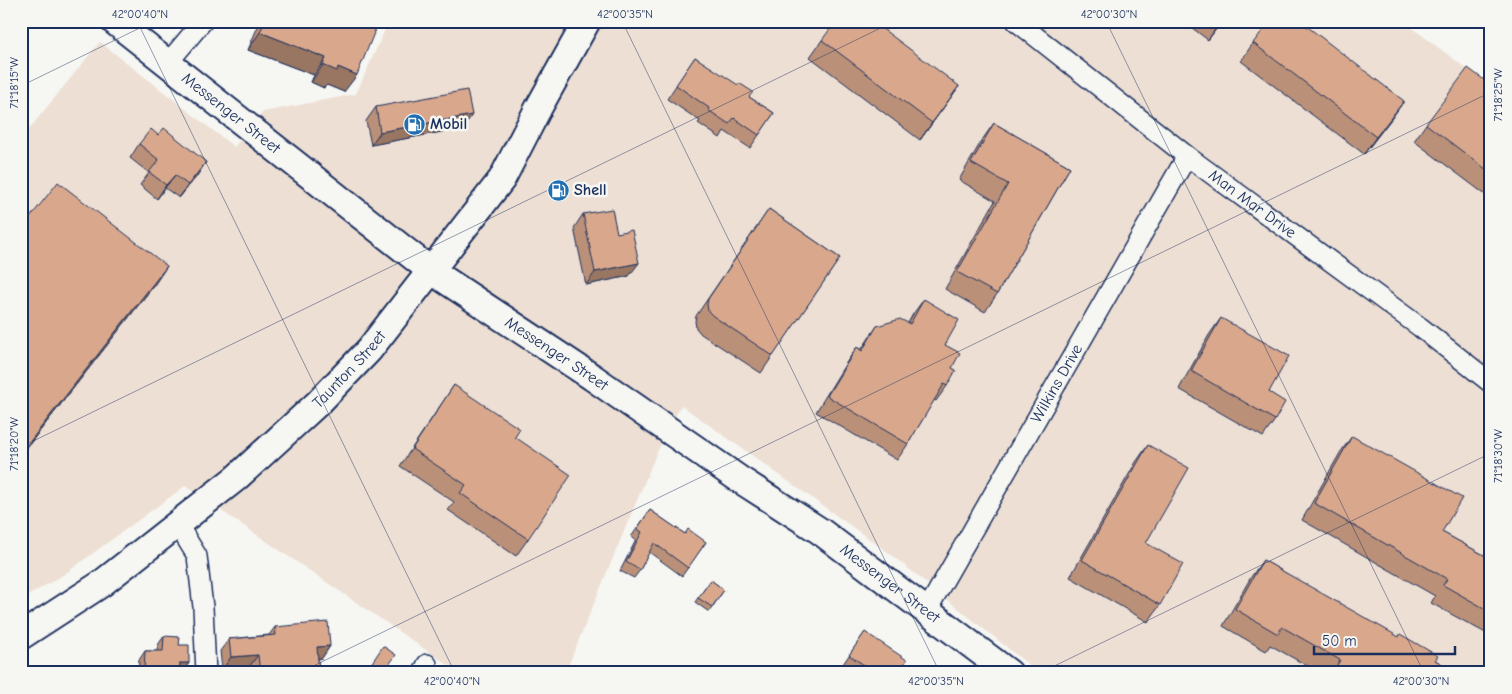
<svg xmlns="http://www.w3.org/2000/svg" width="1512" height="694" font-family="'Comic Neue',sans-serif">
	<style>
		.built { fill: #eddfd3 }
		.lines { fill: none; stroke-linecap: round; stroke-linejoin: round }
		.minor-casing { stroke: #1b2f5e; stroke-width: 22 }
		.secondary-casing { stroke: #1b2f5e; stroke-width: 30 }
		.minor { stroke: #f6f6f2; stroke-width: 19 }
		.secondary { stroke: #f6f6f2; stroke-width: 26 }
		.wall { fill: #bb9078; stroke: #1b2f5e }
		.shaded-wall { fill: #987662; stroke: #1b2f5e }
		.building { fill: #d9a88c; stroke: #1b2f5e }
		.ticks { fill: none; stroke: #1b2f5e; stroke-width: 1; stroke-opacity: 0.45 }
		.labels { text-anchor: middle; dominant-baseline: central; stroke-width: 5; stroke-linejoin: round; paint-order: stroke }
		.street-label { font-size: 16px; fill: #1b2f5e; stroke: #f6f6f2 }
		.poi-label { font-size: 16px; font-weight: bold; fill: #1b2f5e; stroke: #f6f6f2; text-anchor: start }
		.neatline { fill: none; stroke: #1b2f5e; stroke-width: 2 }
		.ticks-label { font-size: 12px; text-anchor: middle; fill: #1b2f5e }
	</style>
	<rect width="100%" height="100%" fill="#f6f6f2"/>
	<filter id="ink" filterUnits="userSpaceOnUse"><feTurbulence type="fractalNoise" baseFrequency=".02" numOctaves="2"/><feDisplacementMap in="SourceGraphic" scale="10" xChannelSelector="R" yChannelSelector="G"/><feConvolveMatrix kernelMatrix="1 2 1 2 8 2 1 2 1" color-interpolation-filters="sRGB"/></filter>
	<g filter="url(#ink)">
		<path class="built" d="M 389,21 L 1403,21 L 1491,87 L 1491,336 L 1487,340 L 1491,342 L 1491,673 L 1039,673 L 889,553 L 681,405 L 657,452 L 565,673 L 460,673 L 185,486 L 66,573 L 21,600 L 21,139 L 100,42 L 234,147 L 263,112 L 356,94 Z"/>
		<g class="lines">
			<defs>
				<g id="minor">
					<path id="s1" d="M 1016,21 L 1187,156 L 1420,327 L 1491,383"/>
					<path d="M 167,64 L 203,21"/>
					<path d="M 178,525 L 197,556 L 203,607 L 206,673"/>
					<path id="s2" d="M 927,610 L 1187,156"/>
					<path d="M 423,673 L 427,664"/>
				</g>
				<g id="secondary">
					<path id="s3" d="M 114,21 L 430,270 L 592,377 L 739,479 L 820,531 L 1009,673"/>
					<path id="s4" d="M 21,636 L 101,584 L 236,478 L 319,402 L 369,350 L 502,179 L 539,107 L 587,21"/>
				</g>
			</defs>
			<use href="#minor" class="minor-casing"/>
			<use href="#secondary" class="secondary-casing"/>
			<use href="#minor" class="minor"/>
			<use href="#secondary" class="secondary"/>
		</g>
		<g class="wall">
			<path d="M 260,21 L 357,21 L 344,92 L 327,85 L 324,88 L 311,82 L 314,75 L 248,50 Z"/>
			<path d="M 1183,21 L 1222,21 L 1208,40 Z"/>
			<path d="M 822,40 L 959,86 L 920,140 L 810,57 Z"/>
			<path d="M 1253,43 L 1404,101 L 1364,154 L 1241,61 Z"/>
			<path d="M 695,57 L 749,97 L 774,113 L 750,148 L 724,131 L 720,138 L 698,123 L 700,121 L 667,99 Z"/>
			<path d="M 1491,85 L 1491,199 L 1414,141 L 1426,124 Z"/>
			<path d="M 376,107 L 463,128 L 371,145 L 366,121 Z"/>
			<path d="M 994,123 L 1070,167 L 997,294 L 985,312 L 945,289 L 995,201 L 959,180 L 982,140 Z"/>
			<path d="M 139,144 L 197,176 L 179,198 L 165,188 L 157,199 L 140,185 L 149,173 L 130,158 Z"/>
			<path d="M 769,209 L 840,258 L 761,373 L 701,334 L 696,328 L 695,321 L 696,316 Z"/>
			<path d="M 583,214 L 617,233 L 629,276 L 586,285 L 574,228 Z"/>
			<path d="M 21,229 L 155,284 L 21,455 Z"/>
			<path d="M 924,299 L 945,345 L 952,368 L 947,386 L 936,401 L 934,400 L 908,444 L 897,460 L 816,412 L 846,363 L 857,347 L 861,350 L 877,326 L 908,323 L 913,314 Z"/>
			<path d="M 1221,318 L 1269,392 L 1275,420 L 1263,437 L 1179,389 L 1209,335 Z"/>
			<path d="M 454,385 L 515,437 L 528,539 L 516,556 L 448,510 L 454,502 L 400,466 Z"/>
			<path d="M 1352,436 L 1442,532 L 1491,559 L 1491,636 L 1431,603 L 1435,596 L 1302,520 L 1340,453 Z"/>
			<path d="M 1148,445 L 1146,543 L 1160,605 L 1148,622 L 1070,577 L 1136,462 Z"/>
			<path d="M 650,510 L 685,534 L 706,542 L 682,576 L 649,552 L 640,570 L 634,578 L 620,571 L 636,540 L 631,537 Z"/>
			<path d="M 1263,560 L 1435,660 L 1458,673 L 1320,673 L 1270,645 L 1266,651 L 1223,626 L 1251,577 Z"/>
			<path d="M 711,580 L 724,590 L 709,612 L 695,602 Z"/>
			<path d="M 275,627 L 330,646 L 322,658 L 318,659 L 319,673 L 250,673 L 249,667 L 222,670 L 220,651 L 229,639 L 269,635 Z"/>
			<path d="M 865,632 L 898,673 L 856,673 L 843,664 Z"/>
			<path d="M 164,636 L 179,645 L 189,663 L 182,673 L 138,673 L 139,660 L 145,651 L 157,651 L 158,645 Z"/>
		</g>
		<g class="shaded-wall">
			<path d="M 1221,21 L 1222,21 L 1208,40 Z"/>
			<path d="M 260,32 L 326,58 L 314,75 L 248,50 Z"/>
			<path d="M 323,65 L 338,67 L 357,75 L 344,92 L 327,85 L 324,88 L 311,82 Z"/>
			<path d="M 959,86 L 947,103 L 920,140 L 932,123 Z"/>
			<path d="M 1404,101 L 1392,118 L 1364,154 L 1376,137 Z"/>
			<path d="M 472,115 L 463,128 L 371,145 L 380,132 Z"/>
			<path d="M 206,162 L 197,176 L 179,198 L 188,185 Z"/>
			<path d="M 175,175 L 165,188 L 157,199 L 166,185 Z"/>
			<path d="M 639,263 L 629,276 L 586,285 L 595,272 Z"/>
			<path d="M 167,266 L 155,284 L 21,455 L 21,453 Z"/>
			<path d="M 330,646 L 322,658 L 308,660 L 317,647 Z"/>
			<path d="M 258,655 L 249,667 L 222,670 L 231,657 Z"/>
			<path d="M 180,663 L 189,663 L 182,673 L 173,672 Z"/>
		</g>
		<g class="building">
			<path d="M 265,21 L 357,21 L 376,28 L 357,75 L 338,67 L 337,71 L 323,65 L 326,58 L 260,32 Z"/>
			<path d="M 836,21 L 872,21 L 959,86 L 932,123 L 822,40 Z"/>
			<path d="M 1270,21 L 1300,21 L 1404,101 L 1376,137 L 1253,43 Z"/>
			<path d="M 695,57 L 738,85 L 739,83 L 753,92 L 749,97 L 774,113 L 759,135 L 734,118 L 729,124 L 708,110 L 709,108 L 676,85 Z"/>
			<path d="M 1468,68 L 1491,85 L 1491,173 L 1426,124 Z"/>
			<path d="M 467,90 L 472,115 L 380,132 L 376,107 Z"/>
			<path d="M 994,123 L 1070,167 L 997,294 L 957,272 L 1008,184 L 971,163 Z"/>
			<path d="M 164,128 L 206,162 L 188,185 L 175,175 L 166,185 L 149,172 L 159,160 L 139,144 L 151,129 L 158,135 Z"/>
			<path d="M 58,182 L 167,266 L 21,453 L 21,242 L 26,236 L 21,232 L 21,229 Z"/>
			<path d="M 612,209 L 617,233 L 632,230 L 639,263 L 595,272 L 583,214 Z"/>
			<path d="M 769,209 L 840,258 L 773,356 L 713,316 L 708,311 L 707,304 L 708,299 Z"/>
			<path d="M 924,299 L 959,320 L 945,345 L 960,353 L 952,368 L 956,370 L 947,386 L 944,384 L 908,444 L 827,396 L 857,347 L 862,351 L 877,326 L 900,319 L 910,324 Z"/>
			<path d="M 1221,318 L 1289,356 L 1269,392 L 1285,402 L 1275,420 L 1191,371 Z"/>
			<path d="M 454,385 L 520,429 L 515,437 L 571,475 L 528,539 L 460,493 L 466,485 L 412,449 Z"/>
			<path d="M 1352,436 L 1462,498 L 1442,532 L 1491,559 L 1491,612 L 1443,585 L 1447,579 L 1314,503 Z"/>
			<path d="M 1148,445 L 1189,468 L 1146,543 L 1183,564 L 1160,605 L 1082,560 Z"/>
			<path d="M 650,510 L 685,534 L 688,529 L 706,542 L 688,568 L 654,543 L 640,570 L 626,562 L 642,532 L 637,529 Z"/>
			<path d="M 1263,560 L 1399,637 L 1400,634 L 1438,656 L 1435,660 L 1458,673 L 1346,673 L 1336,667 L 1340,660 L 1282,627 L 1278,634 L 1235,609 Z"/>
			<path d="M 711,580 L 724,590 L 712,607 L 698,598 Z"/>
			<path d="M 328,622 L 330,646 L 317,647 L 319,673 L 260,673 L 258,655 L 231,657 L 229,639 L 276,635 L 275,627 Z"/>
			<path d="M 865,632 L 907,660 L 898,673 L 876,673 L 849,655 Z"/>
			<path d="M 164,636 L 180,637 L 179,645 L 189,645 L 189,663 L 180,663 L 179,673 L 144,673 L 145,651 L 163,651 Z"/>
			<path d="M 383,646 L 396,655 L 383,673 L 365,673 Z"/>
		</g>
	</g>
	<path class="ticks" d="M 137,21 L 455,673M 622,21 L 940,673M 1106,21 L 1424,673M 21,86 L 154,21M 21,447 L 895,21M 299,673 L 1491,92M 1040,673 L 1491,453"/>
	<defs>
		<symbol id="fuel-disc" viewBox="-11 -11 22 22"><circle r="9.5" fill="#1f6fb2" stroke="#f6f6f2"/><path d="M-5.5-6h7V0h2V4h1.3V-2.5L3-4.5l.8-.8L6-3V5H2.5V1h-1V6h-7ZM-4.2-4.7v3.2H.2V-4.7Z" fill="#fff"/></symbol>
	</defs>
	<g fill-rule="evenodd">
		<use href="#fuel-disc" x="402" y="112" width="25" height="25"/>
		<use href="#fuel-disc" x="546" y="178" width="25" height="25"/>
	</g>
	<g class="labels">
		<g class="street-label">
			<text stroke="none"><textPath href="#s3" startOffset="149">Messenger Street</textPath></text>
			<text stroke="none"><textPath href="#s1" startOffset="299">Man Mar Drive</textPath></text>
			<text stroke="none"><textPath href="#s3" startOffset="554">Messenger Street</textPath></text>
			<text stroke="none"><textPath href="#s4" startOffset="424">Taunton Street</textPath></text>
			<text stroke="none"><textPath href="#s2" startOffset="261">Wilkins Drive</textPath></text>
			<text stroke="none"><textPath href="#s3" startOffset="959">Messenger Street</textPath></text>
		</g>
		<g class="poi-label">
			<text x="430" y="124">Mobil</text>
			<text x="574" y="190">Shell</text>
		</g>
	</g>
	<rect width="1512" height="694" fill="none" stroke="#f6f6f2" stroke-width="55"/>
	<path d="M1314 646v8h141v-8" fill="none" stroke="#1b2f5e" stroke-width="2.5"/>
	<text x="1322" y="646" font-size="15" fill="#1b2f5e" stroke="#f6f6f2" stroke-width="4" paint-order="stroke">50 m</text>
	<rect x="28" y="28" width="1456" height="638" class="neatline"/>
	<g class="ticks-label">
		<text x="140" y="18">42°00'40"N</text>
		<text x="625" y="18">42°00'35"N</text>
		<text x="1109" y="18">42°00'30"N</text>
		<text transform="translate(14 83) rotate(-90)" y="4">71°18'15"W</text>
		<text transform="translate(1498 95) rotate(-90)" y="4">71°18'25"W</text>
		<text transform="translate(14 444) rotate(-90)" y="4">71°18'20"W</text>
		<text transform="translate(1498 456) rotate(-90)" y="4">71°18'30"W</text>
		<text x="452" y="685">42°00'40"N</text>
		<text x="936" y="685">42°00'35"N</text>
		<text x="1421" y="685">42°00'30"N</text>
	</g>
</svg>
